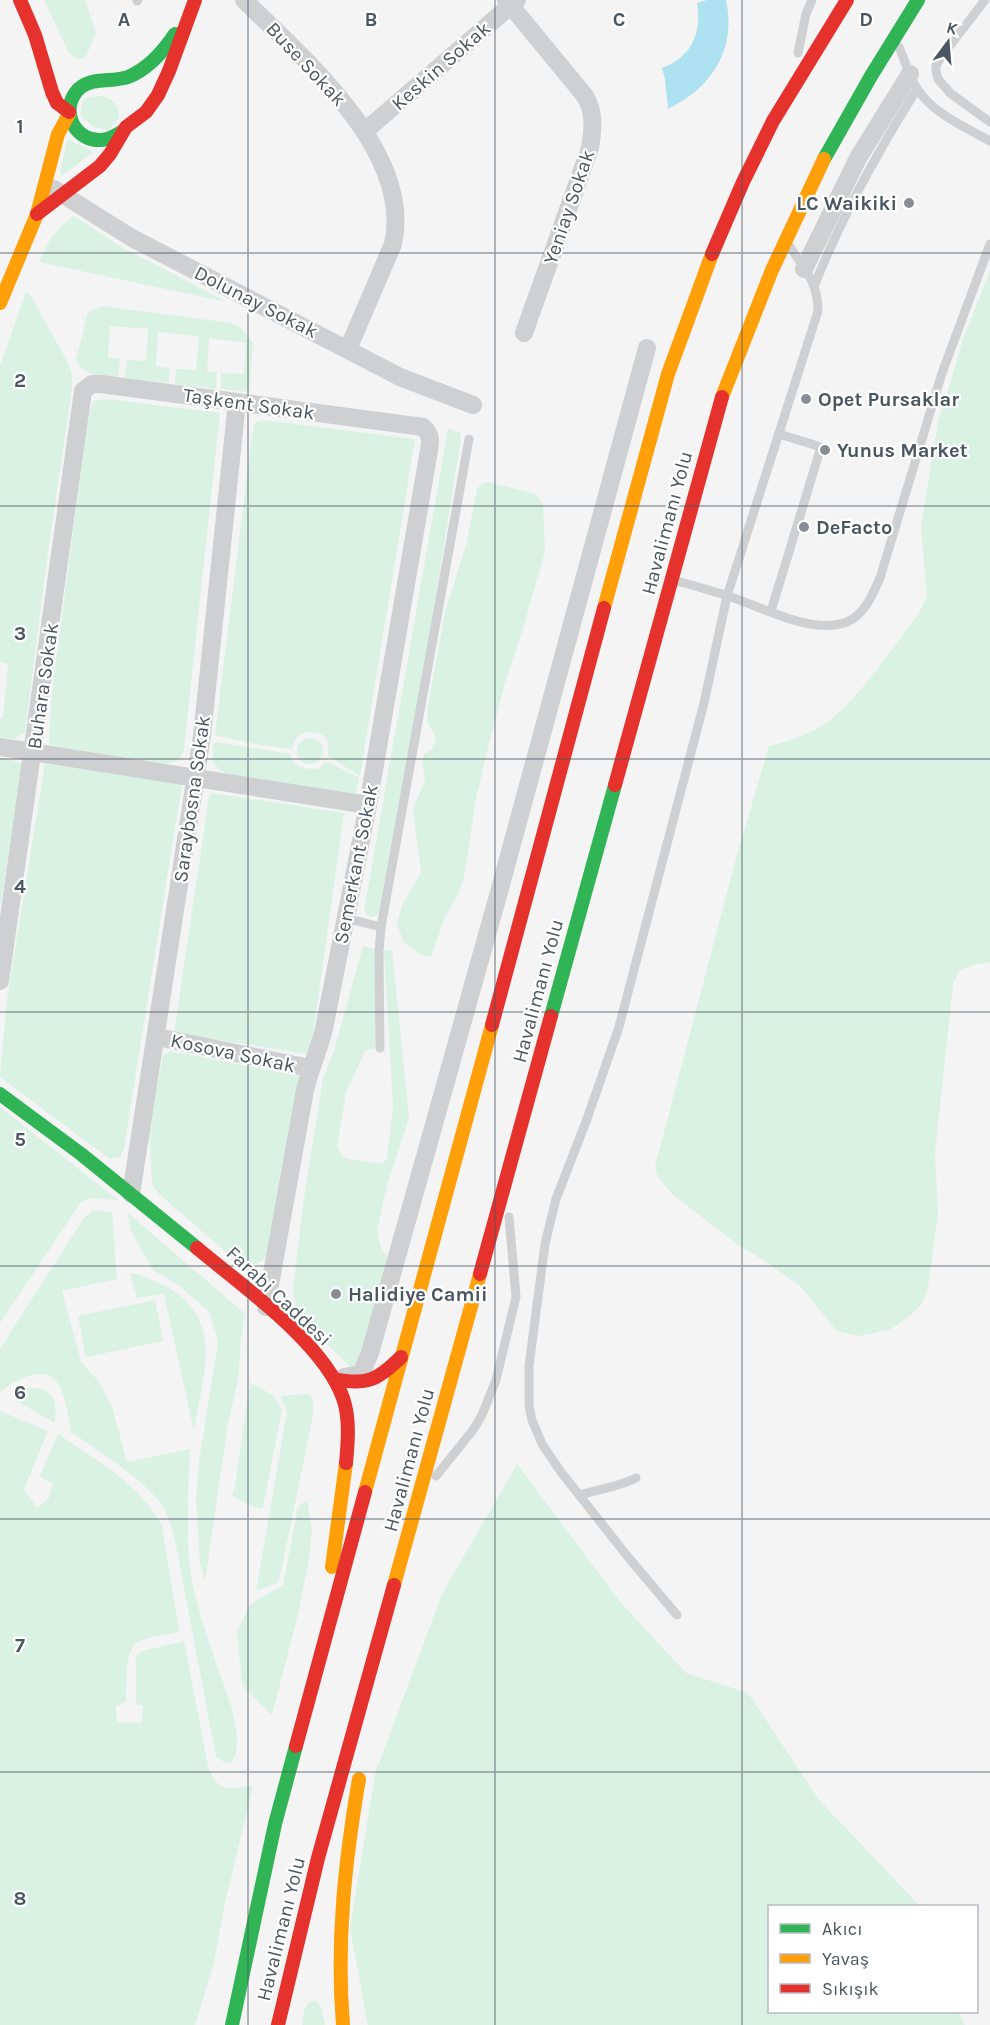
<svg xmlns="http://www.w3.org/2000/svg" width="990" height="2025" font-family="Karla,sans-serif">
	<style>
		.green { fill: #d9f2e3 }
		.water { fill: #aee2f0 }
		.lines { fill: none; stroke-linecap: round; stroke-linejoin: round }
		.lane { stroke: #ced0d2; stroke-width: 9 }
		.street { stroke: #ced0d2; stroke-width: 18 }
		.fast { stroke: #30b455; stroke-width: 14 }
		.slow { stroke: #ff9f0a; stroke-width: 14 }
		.jam { stroke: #e5322d; stroke-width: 14 }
		.grid { fill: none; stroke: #4a5661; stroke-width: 1.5; stroke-opacity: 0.55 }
		.poi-dot { fill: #868d94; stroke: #fff; stroke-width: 2 }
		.labels { text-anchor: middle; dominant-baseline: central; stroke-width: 4.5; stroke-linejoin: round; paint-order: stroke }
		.street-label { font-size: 20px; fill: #4a5661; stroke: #fff }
		.poi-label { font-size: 20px; font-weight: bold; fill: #4a5661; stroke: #fff; text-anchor: start }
		.grid-label { font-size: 20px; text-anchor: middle; font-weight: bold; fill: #4a5661; stroke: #fff; stroke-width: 4.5; stroke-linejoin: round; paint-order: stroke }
	</style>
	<rect width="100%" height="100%" fill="#f4f4f4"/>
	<g class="green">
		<path d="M 44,0 L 85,0 L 96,33 L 87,54 L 82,59 L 76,58 L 69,53 Z"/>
		<path d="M 98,96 C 112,97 119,104 119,118 L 108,130 L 94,127 L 81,117 L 82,102 L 86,98 Z"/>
		<path d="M 67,139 L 93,152 L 63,175 L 60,173 Z"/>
		<path d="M 74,216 L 118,245 L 227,302 L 39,262 C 49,240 55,230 74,216 Z"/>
		<path d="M 990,271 L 990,962 L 977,964 L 960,970 L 953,984 L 935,1153 L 938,1214 L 928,1287 L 923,1302 L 911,1315 L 889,1330 L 859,1336 L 837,1331 L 800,1286 L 766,1262 L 737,1244 L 672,1194 L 658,1177 L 655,1167 L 735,862 L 769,746 C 790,741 811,734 829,721 C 861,696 894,646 919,613 L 927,596 L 921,527 L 938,422 L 964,337 Z"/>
		<path d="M 26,292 L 31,296 L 69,365 L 72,375 L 72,389 L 47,559 L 25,732 L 14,739 L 0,737 L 0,719 L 3,719 L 8,664 L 0,662 L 0,366 Z"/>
		<path d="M 102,306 L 231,323 L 241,328 L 253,343 L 249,392 L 221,389 L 221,373 L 244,374 L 246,343 L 209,338 L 207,371 L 217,372 L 216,389 L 175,384 L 176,369 L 196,370 L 199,336 L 158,332 L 156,366 L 170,368 L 169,383 L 125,378 L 127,360 L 146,361 L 148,329 L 110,326 L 108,357 L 120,359 L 118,377 C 101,375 84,377 76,360 L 88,312 Z"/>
		<path d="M 107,399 L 220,413 L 184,749 C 181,762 173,763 161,764 L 49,745 L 52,690 L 89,413 L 94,401 Z"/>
		<path d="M 263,420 L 415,439 L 360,776 L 328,756 C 328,752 329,746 328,742 C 325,731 306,729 298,736 C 295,739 294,745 292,749 L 259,745 L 215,735 L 252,435 L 255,422 Z"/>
		<path d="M 448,429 L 460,432 L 461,438 L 427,653 L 379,912 L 376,916 L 370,917 L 364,911 Z"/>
		<path d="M 488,482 L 536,494 L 543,504 L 545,551 L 521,635 L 505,683 L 487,751 L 476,799 L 464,877 L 457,897 L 445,917 L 431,957 L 421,955 L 404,943 L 397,924 L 403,903 L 421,873 L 413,809 L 425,780 L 422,762 L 424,754 L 432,749 L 436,738 L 427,721 L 428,706 L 445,612 L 466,545 L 477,489 L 481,484 Z"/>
		<circle cx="310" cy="751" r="13"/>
		<path d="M 214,742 L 291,754 C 292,767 308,771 320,768 L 326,761 L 359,778 L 356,793 L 351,795 L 234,776 L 223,772 L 212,762 Z"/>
		<path d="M 0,758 L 24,763 L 0,907 Z"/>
		<path d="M 45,764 L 182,784 L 124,1148 L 120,1157 L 110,1159 L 0,1077 L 7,999 Z"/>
		<path d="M 212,793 L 344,813 L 311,1049 L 308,1054 L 174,1033 L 209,797 Z"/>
		<path d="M 363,946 L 376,949 L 375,1048 L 365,1051 L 346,1092 L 337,1147 L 342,1156 L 348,1159 L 382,1164 L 387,1158 L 393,1107 L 384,950 L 392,950 L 409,1118 L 387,1185 L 377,1231 L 380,1246 L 389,1261 L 358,1374 L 304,1322 L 296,1306 L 293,1289 L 303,1205 L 323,1078 L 334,1051 Z"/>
		<path d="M 170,1051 L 299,1076 L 269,1249 C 264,1264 258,1263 243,1267 L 159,1194 L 152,1184 L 149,1127 L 163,1056 Z"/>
		<path d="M 0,1107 L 118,1200 L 90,1198 L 81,1202 L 0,1323 Z"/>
		<path d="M 93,1210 L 112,1212 L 117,1279 L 62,1291 L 81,1362 L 99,1382 L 112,1407 L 127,1462 L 190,1449 C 188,1489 186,1529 190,1569 C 194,1602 207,1634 217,1666 C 225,1688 248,1743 231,1763 L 226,1763 L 216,1757 L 175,1540 C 172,1528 169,1516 162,1505 C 145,1480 97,1450 71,1432 C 68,1418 67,1402 61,1389 C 49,1360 17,1379 0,1392 L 0,1349 L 84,1218 Z"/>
		<path d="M 127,1212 L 245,1314 L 241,1340 L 238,1380 L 228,1423 L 205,1581 L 200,1563 L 196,1498 L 199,1462 L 218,1342 L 210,1313 L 180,1286 L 153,1270 L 131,1231 Z"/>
		<path d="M 130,1273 C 142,1274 154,1281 165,1286 C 226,1319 203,1375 194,1431 L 164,1294 L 137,1298 Z"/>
		<path d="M 155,1300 L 163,1341 L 86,1357 L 78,1316 Z"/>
		<path d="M 250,1383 L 273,1395 L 282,1409 L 263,1508 C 251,1508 242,1501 232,1495 L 235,1486 Z"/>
		<path d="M 28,1388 C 54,1387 57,1401 55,1423 L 15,1400 L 23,1390 Z"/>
		<path d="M 309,1394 L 313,1399 L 313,1415 L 281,1572 L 277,1583 L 256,1591 L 287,1412 L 280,1396 Z"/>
		<path d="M 0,1411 L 48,1431 L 24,1489 L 37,1508 L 49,1498 L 53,1484 L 40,1476 L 58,1434 C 94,1458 142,1486 162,1526 L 179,1632 C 167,1635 153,1636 141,1640 C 123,1647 127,1685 126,1702 L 116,1706 L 117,1723 L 142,1722 L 143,1706 L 136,1704 L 136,1656 L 143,1651 L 184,1641 L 208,1766 C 218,1793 227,1789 253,1786 L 225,1903 L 214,1962 L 195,2025 L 0,2025 Z"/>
		<path d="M 517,1464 L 622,1604 L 686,1673 L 748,1693 L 819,1800 L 920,1906 L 770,1906 L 770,2012 L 958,2012 L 965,2025 L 368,2025 L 350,1928 L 375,1774 L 442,1594 Z"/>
		<path d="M 307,1500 L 312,1528 L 309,1559 L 299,1610 L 272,1715 L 242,1685 L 237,1631 L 251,1604 L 283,1585 L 298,1507 Z"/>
		<path d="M 316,2001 L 321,2007 L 325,2025 L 302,2025 L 304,2010 L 309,2002 Z"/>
	</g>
	<path class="water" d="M 707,0 L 726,0 C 737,50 711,88 668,109 L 665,79 L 662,68 C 692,57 702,33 697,3 Z"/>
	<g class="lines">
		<g class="lane">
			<path d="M 985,0 L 945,52 L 936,65 L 936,71 L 938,79 L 950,93 L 990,122"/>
			<path d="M 137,1 L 138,0"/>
			<path d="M 899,47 C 905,61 909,77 918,90 C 934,114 965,127 990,141"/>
			<path d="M 798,53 L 806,14 L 812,0"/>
			<path d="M 815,284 C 842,216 878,151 917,89"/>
			<path d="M 677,581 C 695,586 713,591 731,597 C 764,608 813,635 847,622 C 864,615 873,594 880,578 L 942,373 L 990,244"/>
			<path d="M 771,611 L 821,447 L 779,434"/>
			<path d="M 345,918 L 381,927"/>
			<path d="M 380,1048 L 379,952 L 381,927 L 469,439"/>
			<path d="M 436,1476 L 473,1430 L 482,1415 L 496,1380 L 516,1297 L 509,1217"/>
			<path d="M 580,1495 C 600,1489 618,1487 636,1478"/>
			<path d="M 677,1615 L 628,1557 L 561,1472 L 542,1444 L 532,1420 L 529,1406 L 529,1366 L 545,1244 L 556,1199 L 587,1119 L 619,1027 L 704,703 L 727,596 L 818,311 C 818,282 805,270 790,247"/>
		</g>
		<g class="street">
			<path d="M 244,0 C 303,58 414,152 393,244 L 348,349"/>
			<path d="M 506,0 L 585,96 C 595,113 593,129 590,148 L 524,333"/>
			<path d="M 365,131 L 517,0"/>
			<path d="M 54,189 L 132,238 L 400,377 L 473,405"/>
			<path d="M 804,269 L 858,158 L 910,74"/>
			<path d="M 0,747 L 368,805"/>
			<path d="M 0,981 L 83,391 L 92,384 L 101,384 L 423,427 C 433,436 430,444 428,456 L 368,805 L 324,1029 C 319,1050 310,1069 305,1090 L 266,1307"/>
			<path d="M 157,1037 L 310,1068"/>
			<path d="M 131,1194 L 202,736 L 237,402"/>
			<path d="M 344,1377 L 361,1374 L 370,1353 L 499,892 L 647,348"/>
		</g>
		<g class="fast">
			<path d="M 123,131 C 116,135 110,139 102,140 C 76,142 60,113 76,92 C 88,76 111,83 128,77 C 148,69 163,52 175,34"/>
			<path d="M 824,159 L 871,76 L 918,0"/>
			<path d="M 551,1016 L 615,785"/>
			<path d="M 0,1094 L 81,1154 L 197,1248"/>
			<path d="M 232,2025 L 275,1824 L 296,1746"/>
		</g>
		<g class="slow">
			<path d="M 0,303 L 37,214 L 58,134 L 69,114"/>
			<path d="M 722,397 L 772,270 L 824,159"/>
			<path d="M 604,608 L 668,374 L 712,254"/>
			<path d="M 365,1492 L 492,1025"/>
			<path d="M 332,1567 L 346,1463"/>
			<path d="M 394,1585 L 480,1274"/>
			<path d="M 343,2025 C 336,1942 345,1861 359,1779"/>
		</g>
		<g class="jam">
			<path d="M 20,0 L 35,35 L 52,92 L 57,103 L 69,112"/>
			<path d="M 37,214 L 100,166 L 110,154 L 126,127 L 146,112 L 158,95 L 169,71 L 195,0"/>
			<path d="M 712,254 L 743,182 L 773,121 L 847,0"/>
			<path d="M 615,785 L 722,397"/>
			<path d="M 492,1025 L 604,608"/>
			<path d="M 197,1248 C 242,1286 323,1342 343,1398 C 350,1418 348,1442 346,1463"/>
			<path d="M 480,1274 L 551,1016"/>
			<path d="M 334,1379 C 366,1386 378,1380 401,1357"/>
			<path d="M 296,1746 L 365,1492"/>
			<path d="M 278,2025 L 318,1858 L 394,1585"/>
		</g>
	</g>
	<path class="grid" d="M 248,0 L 248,2025M 495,0 L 495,2025M 742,0 L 742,2025M 0,253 L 990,253M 0,506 L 990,506M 0,759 L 990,759M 0,1012 L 990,1012M 0,1266 L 990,1266M 0,1519 L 990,1519M 0,1772 L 990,1772"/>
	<g class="poi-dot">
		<circle cx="909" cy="203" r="6"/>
		<circle cx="806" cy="399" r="6"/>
		<circle cx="825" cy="450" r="6"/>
		<circle cx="804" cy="527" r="6"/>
		<circle cx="336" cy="1294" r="6"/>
	</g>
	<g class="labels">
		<g class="street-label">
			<text transform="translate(306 64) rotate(47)">Buse Sokak</text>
			<text transform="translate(441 66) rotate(-41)">Keskin Sokak</text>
			<text transform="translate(569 207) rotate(-71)">Yeniay Sokak</text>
			<text transform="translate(256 302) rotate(27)">Dolunay Sokak</text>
			<text transform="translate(249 404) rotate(8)">Taşkent Sokak</text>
			<text transform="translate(667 523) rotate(-75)">Havalimanı Yolu</text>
			<text transform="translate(43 686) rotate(-82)">Buhara Sokak</text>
			<text transform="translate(192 799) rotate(-82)">Saraybosna Sokak</text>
			<text transform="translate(356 864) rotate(-79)">Semerkant Sokak</text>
			<text transform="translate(538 991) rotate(-75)">Havalimanı Yolu</text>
			<text transform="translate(233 1053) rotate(12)">Kosova Sokak</text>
			<text transform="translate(279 1296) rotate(43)">Farabi Caddesi</text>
			<text transform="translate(409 1460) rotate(-75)">Havalimanı Yolu</text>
			<text transform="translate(281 1929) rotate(-76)">Havalimanı Yolu</text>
		</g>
		<g class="poi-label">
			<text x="897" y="203" text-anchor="end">LC Waikiki</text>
			<text x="818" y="399">Opet Pursaklar</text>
			<text x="837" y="450">Yunus Market</text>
			<text x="816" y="527">DeFacto</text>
			<text x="348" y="1294">Halidiye Camii</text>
		</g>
	</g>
	<g class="grid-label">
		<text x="124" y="26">A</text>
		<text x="371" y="26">B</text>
		<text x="619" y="26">C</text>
		<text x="866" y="26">D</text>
		<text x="20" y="133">1</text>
		<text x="20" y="387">2</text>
		<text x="20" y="640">3</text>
		<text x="20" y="893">4</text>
		<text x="20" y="1146">5</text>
		<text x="20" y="1399">6</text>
		<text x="20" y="1652">7</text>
		<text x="20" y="1905">8</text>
	</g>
	<rect x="768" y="1905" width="210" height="108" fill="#ffffff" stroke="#b7bbc0" stroke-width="1.5"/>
	<rect x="780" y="1924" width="30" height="9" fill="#30b455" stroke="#b7bbc0" stroke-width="1.5"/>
	<text x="822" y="1935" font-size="18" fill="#4a5661">Akıcı</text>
	<rect x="780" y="1954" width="30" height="9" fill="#ff9f0a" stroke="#b7bbc0" stroke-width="1.5"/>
	<text x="822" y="1965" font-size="18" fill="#4a5661">Yavaş</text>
	<rect x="780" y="1984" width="30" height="9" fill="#e5322d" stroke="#b7bbc0" stroke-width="1.5"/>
	<text x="822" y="1995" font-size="18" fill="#4a5661">Sıkışık</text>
	<g transform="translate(948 42) rotate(16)" stroke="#ffffff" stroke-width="4.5" paint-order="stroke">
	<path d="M0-4.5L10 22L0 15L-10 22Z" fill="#4a5661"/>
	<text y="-9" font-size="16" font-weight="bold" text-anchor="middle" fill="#4a5661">K</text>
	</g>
</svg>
